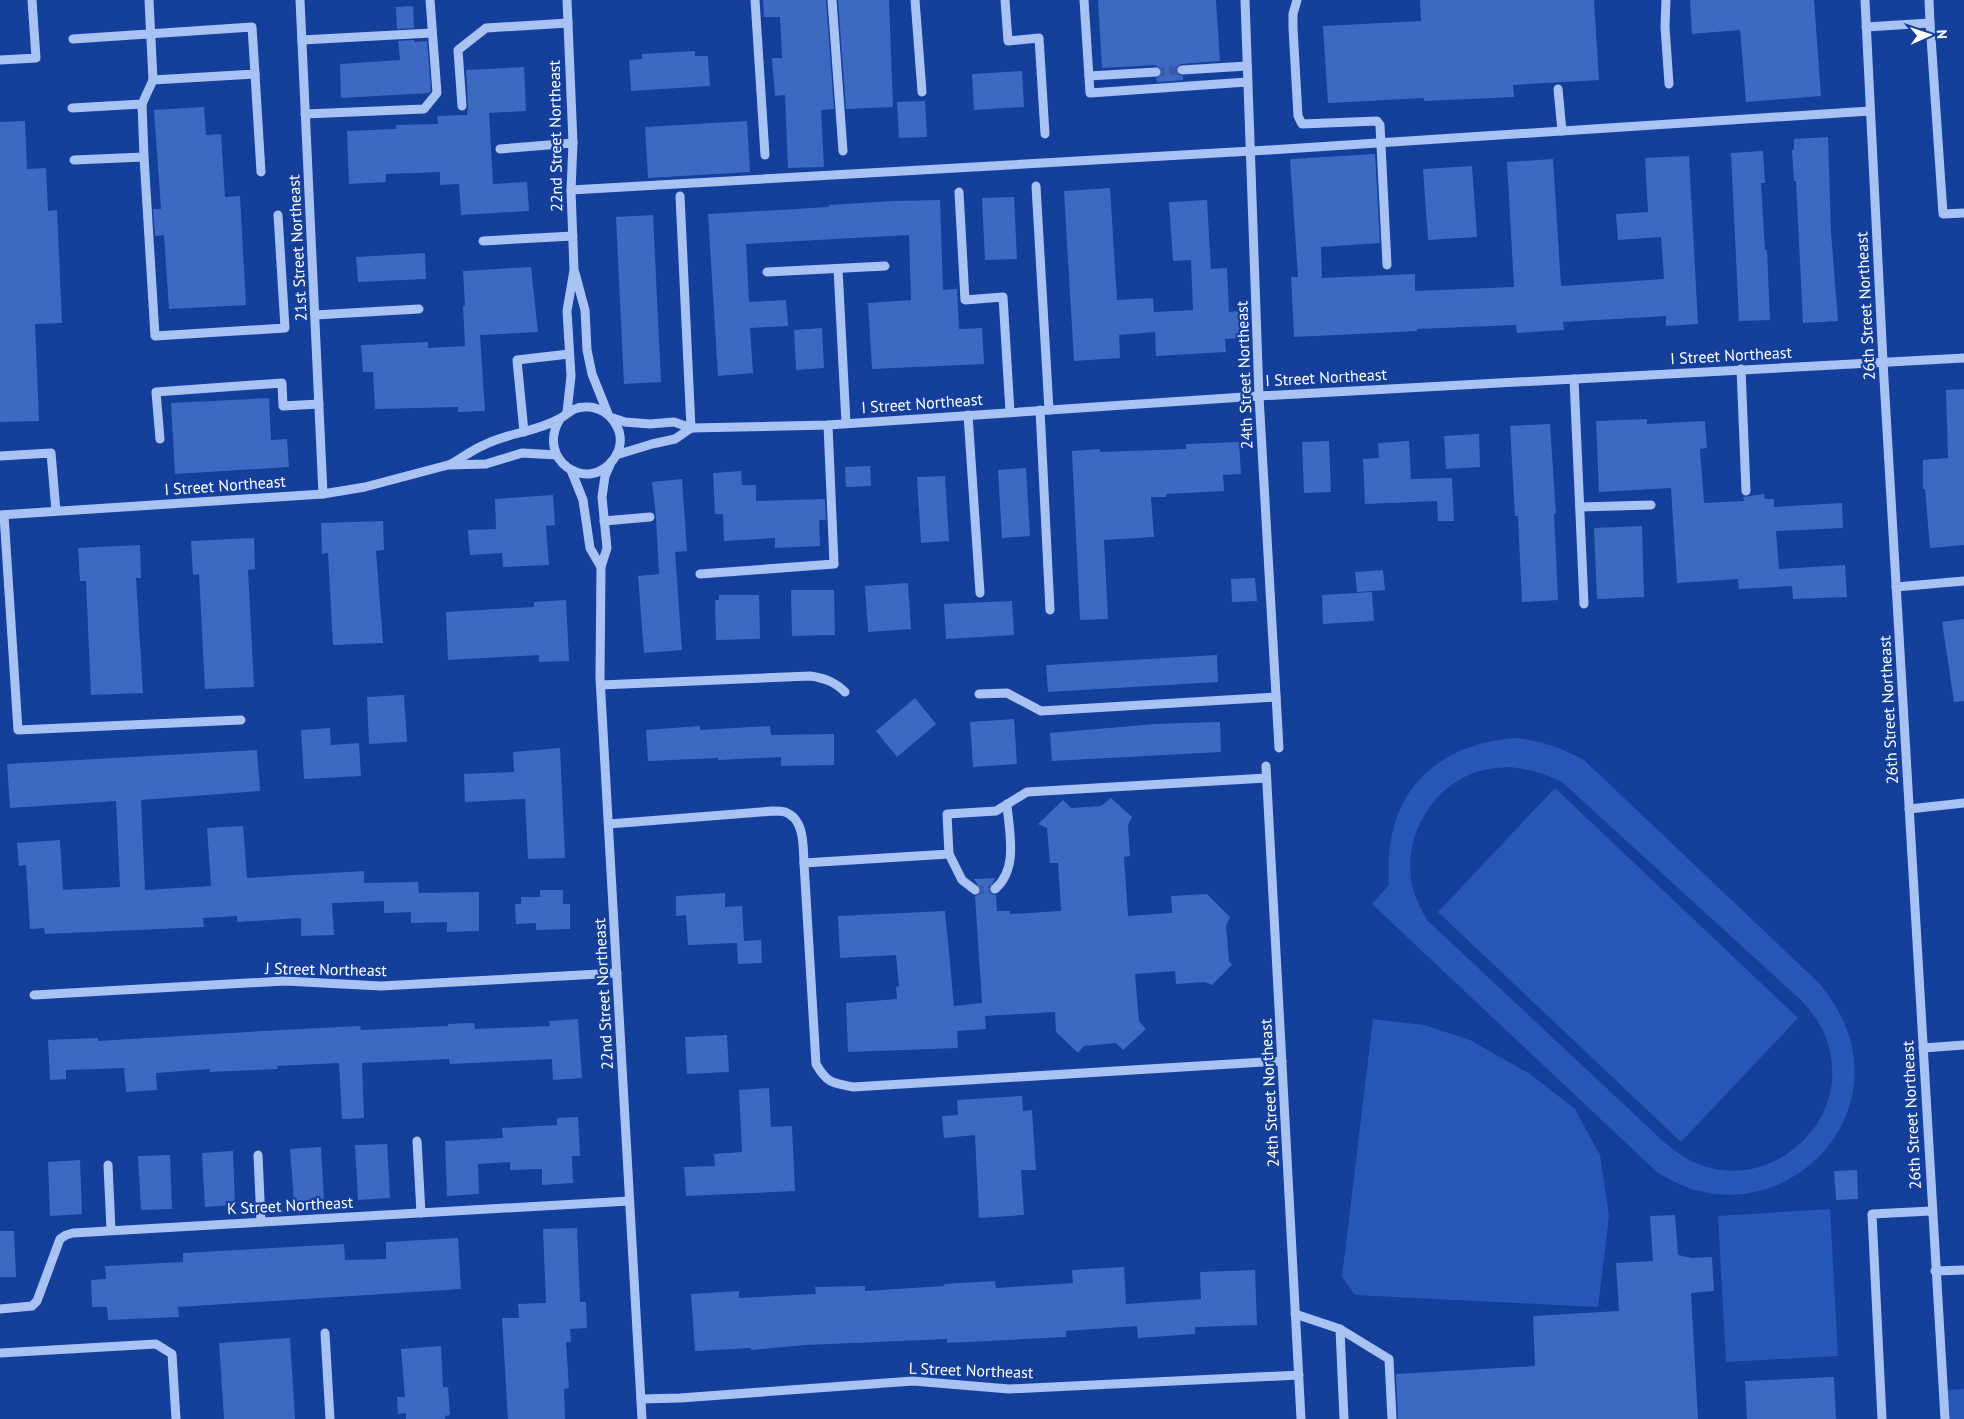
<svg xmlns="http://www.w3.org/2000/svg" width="1964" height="1419" font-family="'PT Sans',sans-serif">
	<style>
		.green { fill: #2758b9; fill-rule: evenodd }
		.building { fill: #3d69c2 }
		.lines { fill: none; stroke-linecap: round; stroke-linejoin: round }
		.minor-tunnel { stroke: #375caa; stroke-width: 9; stroke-dasharray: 9 4.5; stroke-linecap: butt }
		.minor { stroke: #a8c2f3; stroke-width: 9 }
		.labels { text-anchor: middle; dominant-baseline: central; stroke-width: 4.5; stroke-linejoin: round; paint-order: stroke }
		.street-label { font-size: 16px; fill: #fff; stroke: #143f9b }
	</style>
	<rect width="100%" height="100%" fill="#143f9b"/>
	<g class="green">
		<path d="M 1515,738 C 1542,741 1560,747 1584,760 L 1820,984 C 1835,1003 1847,1023 1852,1047 C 1870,1134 1789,1210 1704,1192 C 1687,1189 1673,1181 1658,1173 L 1372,904 L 1389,885 C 1383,799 1429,745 1515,738 ZM 1509,767 C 1529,769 1545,773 1563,783 L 1803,1002 C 1816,1017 1826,1032 1830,1052 C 1847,1127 1767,1194 1696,1163 C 1684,1158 1674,1150 1664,1142 L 1427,920 C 1421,909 1415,898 1412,885 C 1403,840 1428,792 1471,774 C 1483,769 1496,768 1509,767 Z"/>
		<path d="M 1555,788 L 1798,1018 L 1681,1142 L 1438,912 Z"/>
		<path d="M 1373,1019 L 1424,1025 L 1470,1040 L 1530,1074 L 1575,1109 L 1600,1155 L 1609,1216 L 1598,1307 L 1355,1295 L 1342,1277 Z"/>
		<path d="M 1830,1209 L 1838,1356 L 1726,1362 L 1718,1216 Z"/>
		<path d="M 1964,1389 L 1964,1419 L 1945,1419 L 1943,1390 Z"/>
	</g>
	<g class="building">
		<path d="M 763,0 L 826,0 L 834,109 L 821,110 L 824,167 L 788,168 L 785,95 L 775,96 L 772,58 L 782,58 L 780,17 L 764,17 Z"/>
		<path d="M 838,0 L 889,0 L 893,107 L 846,109 Z"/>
		<path d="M 1098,0 L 1216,0 L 1220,61 L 1181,64 L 1177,67 L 1176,71 L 1179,75 L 1183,76 L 1183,80 L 1157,82 L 1156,78 L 1161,75 L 1162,71 L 1156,65 L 1102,68 Z"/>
		<path d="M 1420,0 L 1594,0 L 1599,80 L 1513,85 L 1514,97 L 1424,101 L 1424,98 L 1328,103 L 1323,26 L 1421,21 Z"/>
		<path d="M 1690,0 L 1814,0 L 1821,96 L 1746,102 L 1740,30 L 1692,34 Z"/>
		<path d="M 413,6 L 414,28 L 397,29 L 396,7 Z"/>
		<path d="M 414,40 L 415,42 L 427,41 L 431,91 L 429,93 L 341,98 L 340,64 L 400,60 L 398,41 Z"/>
		<path d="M 695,51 L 695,56 L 708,56 L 710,86 L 631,91 L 629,60 L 642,59 L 642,54 Z"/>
		<path d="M 524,67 L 526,111 L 489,113 L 493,184 L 527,182 L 529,211 L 461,215 L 459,184 L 440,185 L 440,172 L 386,174 L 386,182 L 349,184 L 347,131 L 396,129 L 396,125 L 438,124 L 437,116 L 467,115 L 468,106 L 466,70 Z"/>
		<path d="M 1022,71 L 1024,107 L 974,110 L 972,74 Z"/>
		<path d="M 925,101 L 927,137 L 899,138 L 897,102 Z"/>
		<path d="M 204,107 L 206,135 L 221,134 L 225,197 L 240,196 L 246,305 L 169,309 L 164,235 L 155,236 L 153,209 L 161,209 L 154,110 Z"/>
		<path d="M 25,121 L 27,169 L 46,168 L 48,211 L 57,210 L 62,323 L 35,324 L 39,421 L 0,422 L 0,122 Z"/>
		<path d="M 747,121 L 750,172 L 648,178 L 645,127 Z"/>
		<path d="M 1828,137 L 1831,232 L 1838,321 L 1803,323 L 1796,181 L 1794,181 L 1792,150 L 1794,150 L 1794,139 Z"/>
		<path d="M 1763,151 L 1765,183 L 1761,183 L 1765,250 L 1767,250 L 1770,320 L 1739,321 L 1731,153 Z"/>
		<path d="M 1375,154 L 1380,243 L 1321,247 L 1322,278 L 1415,274 L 1415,291 L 1514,287 L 1507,162 L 1553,159 L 1561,286 L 1664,279 L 1661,237 L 1618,240 L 1616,214 L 1648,212 L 1645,158 L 1689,156 L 1698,324 L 1666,326 L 1666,316 L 1563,322 L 1564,330 L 1517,333 L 1516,325 L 1417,329 L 1417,331 L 1294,337 L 1291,277 L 1298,277 L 1290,159 Z"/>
		<path d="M 1472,166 L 1477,237 L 1428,240 L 1423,169 Z"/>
		<path d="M 1110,188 L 1117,300 L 1153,298 L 1154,312 L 1193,310 L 1191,260 L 1173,261 L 1169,202 L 1207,200 L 1211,269 L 1227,268 L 1229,312 L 1239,311 L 1241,338 L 1225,339 L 1226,352 L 1156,356 L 1155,332 L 1119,335 L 1120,358 L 1074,361 L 1064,191 Z"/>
		<path d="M 1014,197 L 1017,259 L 985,260 L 982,198 Z"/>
		<path d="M 940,200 L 943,290 L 957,289 L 959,329 L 982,328 L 984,364 L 872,369 L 868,303 L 911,300 L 909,235 L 746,244 L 749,302 L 786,300 L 788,326 L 750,328 L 753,373 L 718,376 L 708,214 L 829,207 L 829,205 L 894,201 Z"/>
		<path d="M 653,215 L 661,382 L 624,384 L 616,217 Z"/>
		<path d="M 425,253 L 426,279 L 358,282 L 356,257 Z"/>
		<path d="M 531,267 L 538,332 L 480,335 L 485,411 L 458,412 L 458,407 L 375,409 L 373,372 L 363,372 L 361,345 L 428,342 L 428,348 L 465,346 L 463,306 L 465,306 L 463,271 Z"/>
		<path d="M 822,328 L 824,368 L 796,370 L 794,330 Z"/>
		<path d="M 1964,389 L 1964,545 L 1930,548 L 1925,489 L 1923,489 L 1923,460 L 1948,458 L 1946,390 Z"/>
		<path d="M 269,398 L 271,440 L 287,439 L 289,467 L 175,474 L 171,403 Z"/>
		<path d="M 1647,419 L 1647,424 L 1705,421 L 1707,448 L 1700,449 L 1704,503 L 1744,501 L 1743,497 L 1764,494 L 1765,499 L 1774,499 L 1774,507 L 1842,503 L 1843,528 L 1776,531 L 1779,569 L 1845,565 L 1847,597 L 1793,599 L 1792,586 L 1739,589 L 1738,579 L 1677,583 L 1671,488 L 1599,492 L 1596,421 Z"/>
		<path d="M 1550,424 L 1556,514 L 1554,514 L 1558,600 L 1522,602 L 1518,516 L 1515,516 L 1510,426 Z"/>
		<path d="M 1479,434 L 1480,467 L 1446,469 L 1444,436 Z"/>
		<path d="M 1329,441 L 1331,492 L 1304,493 L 1302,442 Z"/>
		<path d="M 1409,441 L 1411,479 L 1452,478 L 1454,521 L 1438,521 L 1437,501 L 1365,504 L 1363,459 L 1379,458 L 1378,443 Z"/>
		<path d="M 1239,442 L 1241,474 L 1223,475 L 1224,491 L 1166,494 L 1166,497 L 1151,497 L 1154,537 L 1104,540 L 1108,619 L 1080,620 L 1072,451 L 1100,449 L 1100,452 L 1186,449 L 1186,444 Z"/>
		<path d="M 870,466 L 871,486 L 846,487 L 845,467 Z"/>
		<path d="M 1026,468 L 1030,536 L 1002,538 L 998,470 Z"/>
		<path d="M 741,471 L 742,485 L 756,485 L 756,501 L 825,499 L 826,520 L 819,520 L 820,546 L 775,548 L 775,538 L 724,541 L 723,514 L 715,514 L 713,473 Z"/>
		<path d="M 945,476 L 949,541 L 921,543 L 917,477 Z"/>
		<path d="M 682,479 L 687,551 L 675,552 L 682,650 L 644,653 L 638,576 L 659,574 L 656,517 L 652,482 Z"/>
		<path d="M 553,495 L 555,525 L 546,526 L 549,565 L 503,567 L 502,553 L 470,555 L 468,530 L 496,529 L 495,499 Z"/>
		<path d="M 383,521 L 384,550 L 376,551 L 383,643 L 333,645 L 328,553 L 322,554 L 321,523 Z"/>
		<path d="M 1642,526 L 1644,597 L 1597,599 L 1594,528 Z"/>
		<path d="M 254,538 L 255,569 L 248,570 L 254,687 L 205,689 L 199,574 L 193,575 L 191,541 Z"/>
		<path d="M 140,545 L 141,578 L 136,578 L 143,693 L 91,695 L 86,581 L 80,581 L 78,548 Z"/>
		<path d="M 1383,570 L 1385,590 L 1357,592 L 1355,572 Z"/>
		<path d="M 1255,578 L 1257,601 L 1232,602 L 1231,579 Z"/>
		<path d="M 908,583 L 911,629 L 868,632 L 865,586 Z"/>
		<path d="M 791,590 L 834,590 L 835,635 L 792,636 Z"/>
		<path d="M 1372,592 L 1374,621 L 1323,624 L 1322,595 Z"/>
		<path d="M 719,595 L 759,595 L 760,639 L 716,640 L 715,600 L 719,600 Z"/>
		<path d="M 566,600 L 569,661 L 539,662 L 539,655 L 448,660 L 446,612 L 534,607 L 534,602 Z"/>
		<path d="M 1012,601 L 1014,635 L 946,639 L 944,604 Z"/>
		<path d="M 1964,619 L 1964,701 L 1954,702 L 1942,622 Z"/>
		<path d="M 1217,655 L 1218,682 L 1048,692 L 1046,665 Z"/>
		<path d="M 404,695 L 407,742 L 369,744 L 367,697 Z"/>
		<path d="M 915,698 L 936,724 L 897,757 L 876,731 Z"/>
		<path d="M 1014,719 L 1017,764 L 973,767 L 970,722 Z"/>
		<path d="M 1220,722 L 1221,752 L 1052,761 L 1050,733 L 1155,724 Z"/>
		<path d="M 700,726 L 700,730 L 770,726 L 771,735 L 834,734 L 834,765 L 781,766 L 781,757 L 718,760 L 718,758 L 648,761 L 646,730 Z"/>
		<path d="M 330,728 L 331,745 L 359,743 L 361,776 L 304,779 L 301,730 Z"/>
		<path d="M 560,748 L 565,858 L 528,859 L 525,799 L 465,802 L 464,774 L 514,772 L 513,752 Z"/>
		<path d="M 257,750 L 260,791 L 141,800 L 145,890 L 211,886 L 207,828 L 243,826 L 247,878 L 364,871 L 364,883 L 418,882 L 419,893 L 479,892 L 479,931 L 447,932 L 447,922 L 411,923 L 411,912 L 384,913 L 384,901 L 332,903 L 334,935 L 301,936 L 301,918 L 237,922 L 237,916 L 203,918 L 204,927 L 45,934 L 44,928 L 30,929 L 26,865 L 19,866 L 17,843 L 60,840 L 63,890 L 120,887 L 116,801 L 10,808 L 7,764 Z"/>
		<path d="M 1111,798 L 1132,817 L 1128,825 L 1130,856 L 1124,857 L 1128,916 L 1172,913 L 1171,896 L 1207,894 L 1230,917 L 1226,926 L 1229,961 L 1232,965 L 1212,985 L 1205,982 L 1176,984 L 1175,971 L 1135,974 L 1139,1021 L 1146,1029 L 1123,1050 L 1116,1043 L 1084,1046 L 1078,1053 L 1056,1032 L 1055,1012 L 985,1016 L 986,1029 L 957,1031 L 958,1048 L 848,1052 L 846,1003 L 897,999 L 896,987 L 899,986 L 896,955 L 840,958 L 838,916 L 945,911 L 954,1006 L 982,1003 L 975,896 L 980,894 L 981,890 L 974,879 L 995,878 L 989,891 L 991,894 L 996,895 L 997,911 L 1010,911 L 1010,914 L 1061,911 L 1058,863 L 1050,863 L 1047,828 L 1038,824 L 1063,800 L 1071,808 L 1101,806 Z"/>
		<path d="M 540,890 L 563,890 L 563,904 L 570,904 L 570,929 L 536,930 L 536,923 L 516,924 L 515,904 L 521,904 L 521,897 L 540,897 Z"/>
		<path d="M 725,893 L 725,907 L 742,906 L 744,941 L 761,940 L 762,963 L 738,964 L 737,943 L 688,945 L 686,915 L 676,916 L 676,896 Z"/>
		<path d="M 578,1019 L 582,1078 L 553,1080 L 552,1059 L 450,1064 L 449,1059 L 362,1063 L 364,1118 L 342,1119 L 339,1063 L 277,1066 L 278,1069 L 210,1072 L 210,1069 L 156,1073 L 157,1090 L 126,1092 L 124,1068 L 66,1070 L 66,1079 L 50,1080 L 48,1040 L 98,1038 L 98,1041 L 281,1030 L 360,1026 L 361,1030 L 448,1026 L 448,1024 L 474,1023 L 475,1029 L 550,1026 L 549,1021 Z"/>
		<path d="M 727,1035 L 729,1072 L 687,1074 L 685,1037 Z"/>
		<path d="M 769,1088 L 771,1127 L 792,1126 L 795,1191 L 686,1196 L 684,1167 L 715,1166 L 714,1154 L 742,1152 L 739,1090 Z"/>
		<path d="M 1022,1096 L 1023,1111 L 1032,1110 L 1036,1170 L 1021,1170 L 1024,1215 L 979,1218 L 975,1135 L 944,1138 L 942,1116 L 958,1115 L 957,1100 Z"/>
		<path d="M 578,1117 L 580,1156 L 572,1156 L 573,1183 L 542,1185 L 542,1169 L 510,1170 L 510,1162 L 478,1164 L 479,1194 L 447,1196 L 445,1141 L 503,1138 L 502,1128 L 557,1125 L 557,1118 Z"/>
		<path d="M 387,1144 L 390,1198 L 358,1200 L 355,1145 Z"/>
		<path d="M 321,1147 L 324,1201 L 294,1203 L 290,1149 Z"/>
		<path d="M 233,1151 L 235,1205 L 205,1207 L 202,1153 Z"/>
		<path d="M 170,1155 L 172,1209 L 141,1210 L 138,1156 Z"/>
		<path d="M 80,1160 L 82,1214 L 50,1216 L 48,1162 Z"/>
		<path d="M 1857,1170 L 1858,1199 L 1836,1200 L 1834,1171 Z"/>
		<path d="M 1675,1215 L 1678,1255 L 1692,1258 L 1712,1257 L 1714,1291 L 1691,1293 L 1698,1419 L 1398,1419 L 1396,1374 L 1535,1366 L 1533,1316 L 1619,1311 L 1616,1263 L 1653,1261 L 1650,1216 Z"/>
		<path d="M 577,1228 L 580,1302 L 586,1302 L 587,1328 L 570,1329 L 571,1342 L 566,1342 L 569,1388 L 564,1389 L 565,1419 L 508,1419 L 502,1318 L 519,1318 L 518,1304 L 546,1303 L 543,1229 Z"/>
		<path d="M 0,1231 L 14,1231 L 16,1277 L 0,1277 Z"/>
		<path d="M 458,1238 L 461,1289 L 178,1307 L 179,1317 L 108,1320 L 107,1307 L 92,1307 L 91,1280 L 106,1279 L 105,1266 L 183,1262 L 183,1253 L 344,1244 L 345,1260 L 386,1259 L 386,1242 Z"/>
		<path d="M 1124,1267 L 1126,1304 L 1201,1299 L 1200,1272 L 1255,1270 L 1257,1325 L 1195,1327 L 1195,1334 L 1138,1338 L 1137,1326 L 1066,1331 L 1066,1337 L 947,1343 L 947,1339 L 806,1345 L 751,1350 L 751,1348 L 695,1351 L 691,1294 L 739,1291 L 739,1298 L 816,1294 L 815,1287 L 865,1286 L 865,1291 L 944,1286 L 944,1284 L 995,1281 L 996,1288 L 1073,1283 L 1072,1270 Z"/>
		<path d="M 290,1338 L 295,1419 L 224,1419 L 219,1343 Z"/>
		<path d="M 441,1346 L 443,1387 L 448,1387 L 450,1415 L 445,1416 L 445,1419 L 406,1419 L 406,1413 L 398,1414 L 397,1397 L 405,1397 L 401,1349 Z"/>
		<path d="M 1834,1377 L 1836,1419 L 1747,1419 L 1745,1381 Z"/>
	</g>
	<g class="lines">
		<g class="minor-tunnel">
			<path d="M 1156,72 L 1182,70"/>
			<path d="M 975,890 L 995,889"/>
		</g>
		<g class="minor">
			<path d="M 300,0 L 323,494"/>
			<path d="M 567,0 L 573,143 L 571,190 L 574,270 L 567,311 L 571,376 L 567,412"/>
			<path d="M 755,0 L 765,155"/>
			<path d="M 832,0 L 843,151"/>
			<path d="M 915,0 L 922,92"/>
			<path d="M 1005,0 L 1008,41 L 1039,38 L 1045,134"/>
			<path d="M 1084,0 L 1090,93 L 1247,82"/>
			<path d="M 1245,0 L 1259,396 L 1279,748"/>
			<path d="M 1297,0 L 1293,14 L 1293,28 L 1298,116 L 1302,124 L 1377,121 L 1380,125 L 1387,265"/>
			<path d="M 1666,0 L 1665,27 L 1669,84"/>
			<path d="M 1865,0 L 1883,362 L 1945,1419"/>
			<path d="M 1929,0 L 1930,23"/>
			<path d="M 1866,27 L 1930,23 L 1943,214 L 1964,213"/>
			<path d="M 73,39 L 252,27 L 255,74 L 153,80 L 149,0"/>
			<path d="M 302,40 L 431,33"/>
			<path d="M 0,60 L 36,58 L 32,0"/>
			<path d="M 1182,70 L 1247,66"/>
			<path d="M 255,74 L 261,172"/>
			<path d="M 1089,76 L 1156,72"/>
			<path d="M 1558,89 L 1562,131"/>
			<path d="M 462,106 L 458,50 L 486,28 L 568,23"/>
			<path d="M 72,108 L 142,104 L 153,80"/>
			<path d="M 305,114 L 424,109 L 437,93 L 430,0"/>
			<path d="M 500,149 L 573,143"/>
			<path d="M 144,157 L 155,336 L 285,328 L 278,215"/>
			<path d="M 74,160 L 144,157 L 142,104"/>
			<path d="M 1036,186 L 1049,410"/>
			<path d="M 571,190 L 1269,150 L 1870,111"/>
			<path d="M 959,192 L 965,300 L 1003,297 L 1010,412"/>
			<path d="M 680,196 L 691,428"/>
			<path d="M 483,241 L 573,236"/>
			<path d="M 838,269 L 846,423"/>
			<path d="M 767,272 L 885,266"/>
			<path d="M 575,273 L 585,310 L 587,350 L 592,374 L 608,414"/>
			<path d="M 315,315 L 419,309"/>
			<path d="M 1741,369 L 1746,491"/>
			<path d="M 1574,379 L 1584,604"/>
			<path d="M 1040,410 L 1050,610"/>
			<path d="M 968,415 L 980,593"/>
			<path d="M 613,418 L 625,422 L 650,424 L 674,422 L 691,428 L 828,425 L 1259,396 L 1964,358"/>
			<path d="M 524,432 L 517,360 L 569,354"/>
			<path d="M 160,439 L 156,392 L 282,383 L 283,406 L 319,404"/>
			<path d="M 616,455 L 652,444 L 675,439 L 691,428"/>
			<path d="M 0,456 L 51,453 L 56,511"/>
			<path d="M 451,464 C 462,458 472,450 484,445 C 507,433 536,432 559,419 C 569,414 572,407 585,407 C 598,406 610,414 616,425 C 623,436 621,450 613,460 C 588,494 535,460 560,419"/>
			<path d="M 610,465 L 605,476 L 602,497 L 607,548 L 601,567 L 600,678 L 642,1419"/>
			<path d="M 571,470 L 583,500 L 590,548 L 601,567"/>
			<path d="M 1580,507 L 1651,505"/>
			<path d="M 0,515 L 323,494 L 365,487 L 448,465 L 486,464 L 522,453 L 557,455"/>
			<path d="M 4,515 L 18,730 L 241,720"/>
			<path d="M 604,521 L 650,517"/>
			<path d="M 700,574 L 834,564 L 828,425"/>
			<path d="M 1896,587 L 1964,581"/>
			<path d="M 601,685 L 810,676 C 825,678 835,682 845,692"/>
			<path d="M 979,694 L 1007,693 L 1041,711 L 1276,697"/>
			<path d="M 1266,766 L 1301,1419"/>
			<path d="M 1909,809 L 1964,803"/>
			<path d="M 609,824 L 773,811 C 776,811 782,811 785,812 C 805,819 803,847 804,863 L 816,1064 C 827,1083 832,1083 853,1087 L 1282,1061"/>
			<path d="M 949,854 L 962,880 L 975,890"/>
			<path d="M 804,863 L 949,854 L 947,814 L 996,811 L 1027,792 L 1266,778"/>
			<path d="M 995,889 C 1019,868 1009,832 1007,804"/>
			<path d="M 34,995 L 285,981 L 381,986 L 617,973"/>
			<path d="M 1923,1048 L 1964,1045"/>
			<path d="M 417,1141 L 421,1213"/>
			<path d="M 258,1155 L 261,1222"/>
			<path d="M 108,1165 L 111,1230"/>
			<path d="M 1935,1271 L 1964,1270"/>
			<path d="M 0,1309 L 32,1306 L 37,1301 L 60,1239 L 66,1235 L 73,1233 L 629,1201"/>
			<path d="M 1295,1314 L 1340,1329 L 1344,1419"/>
			<path d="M 1340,1329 L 1389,1359 L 1392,1419"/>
			<path d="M 325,1333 L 330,1419"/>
			<path d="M 0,1353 L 156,1344 L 172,1354 L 176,1419"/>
			<path d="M 641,1399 L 680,1398 L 913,1381 L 1009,1389 L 1299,1375"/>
			<path d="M 1882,1419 L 1872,1214 L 1931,1211"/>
		</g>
	</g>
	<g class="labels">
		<g class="street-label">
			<text transform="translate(555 136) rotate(-91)">22nd Street Northeast</text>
			<text transform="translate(297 248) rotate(-93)">21st Street Northeast</text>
			<text transform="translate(1865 306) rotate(-93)">26th Street Northeast</text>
			<text transform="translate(1731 355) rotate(-3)">I Street Northeast</text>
			<text transform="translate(1244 375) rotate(-92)">24th Street Northeast</text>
			<text transform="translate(1326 377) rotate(-3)">I Street Northeast</text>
			<text transform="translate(922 403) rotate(-4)">I Street Northeast</text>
			<text transform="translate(225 485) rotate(-4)">I Street Northeast</text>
			<text transform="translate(1888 710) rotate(-93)">26th Street Northeast</text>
			<text transform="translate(326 969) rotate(1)">J Street Northeast</text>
			<text transform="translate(603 994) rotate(-93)">22nd Street Northeast</text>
			<text transform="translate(1269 1093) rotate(-93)">24th Street Northeast</text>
			<text transform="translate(1911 1115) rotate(-93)">26th Street Northeast</text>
			<text transform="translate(290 1205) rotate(-3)">K Street Northeast</text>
			<text transform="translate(971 1370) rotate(2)">L Street Northeast</text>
		</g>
	</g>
	<g transform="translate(1929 35) rotate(87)" stroke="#143f9b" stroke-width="4" paint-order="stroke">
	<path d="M0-4L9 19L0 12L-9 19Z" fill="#ffffff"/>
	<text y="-8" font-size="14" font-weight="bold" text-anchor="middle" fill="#ffffff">N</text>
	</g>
</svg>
